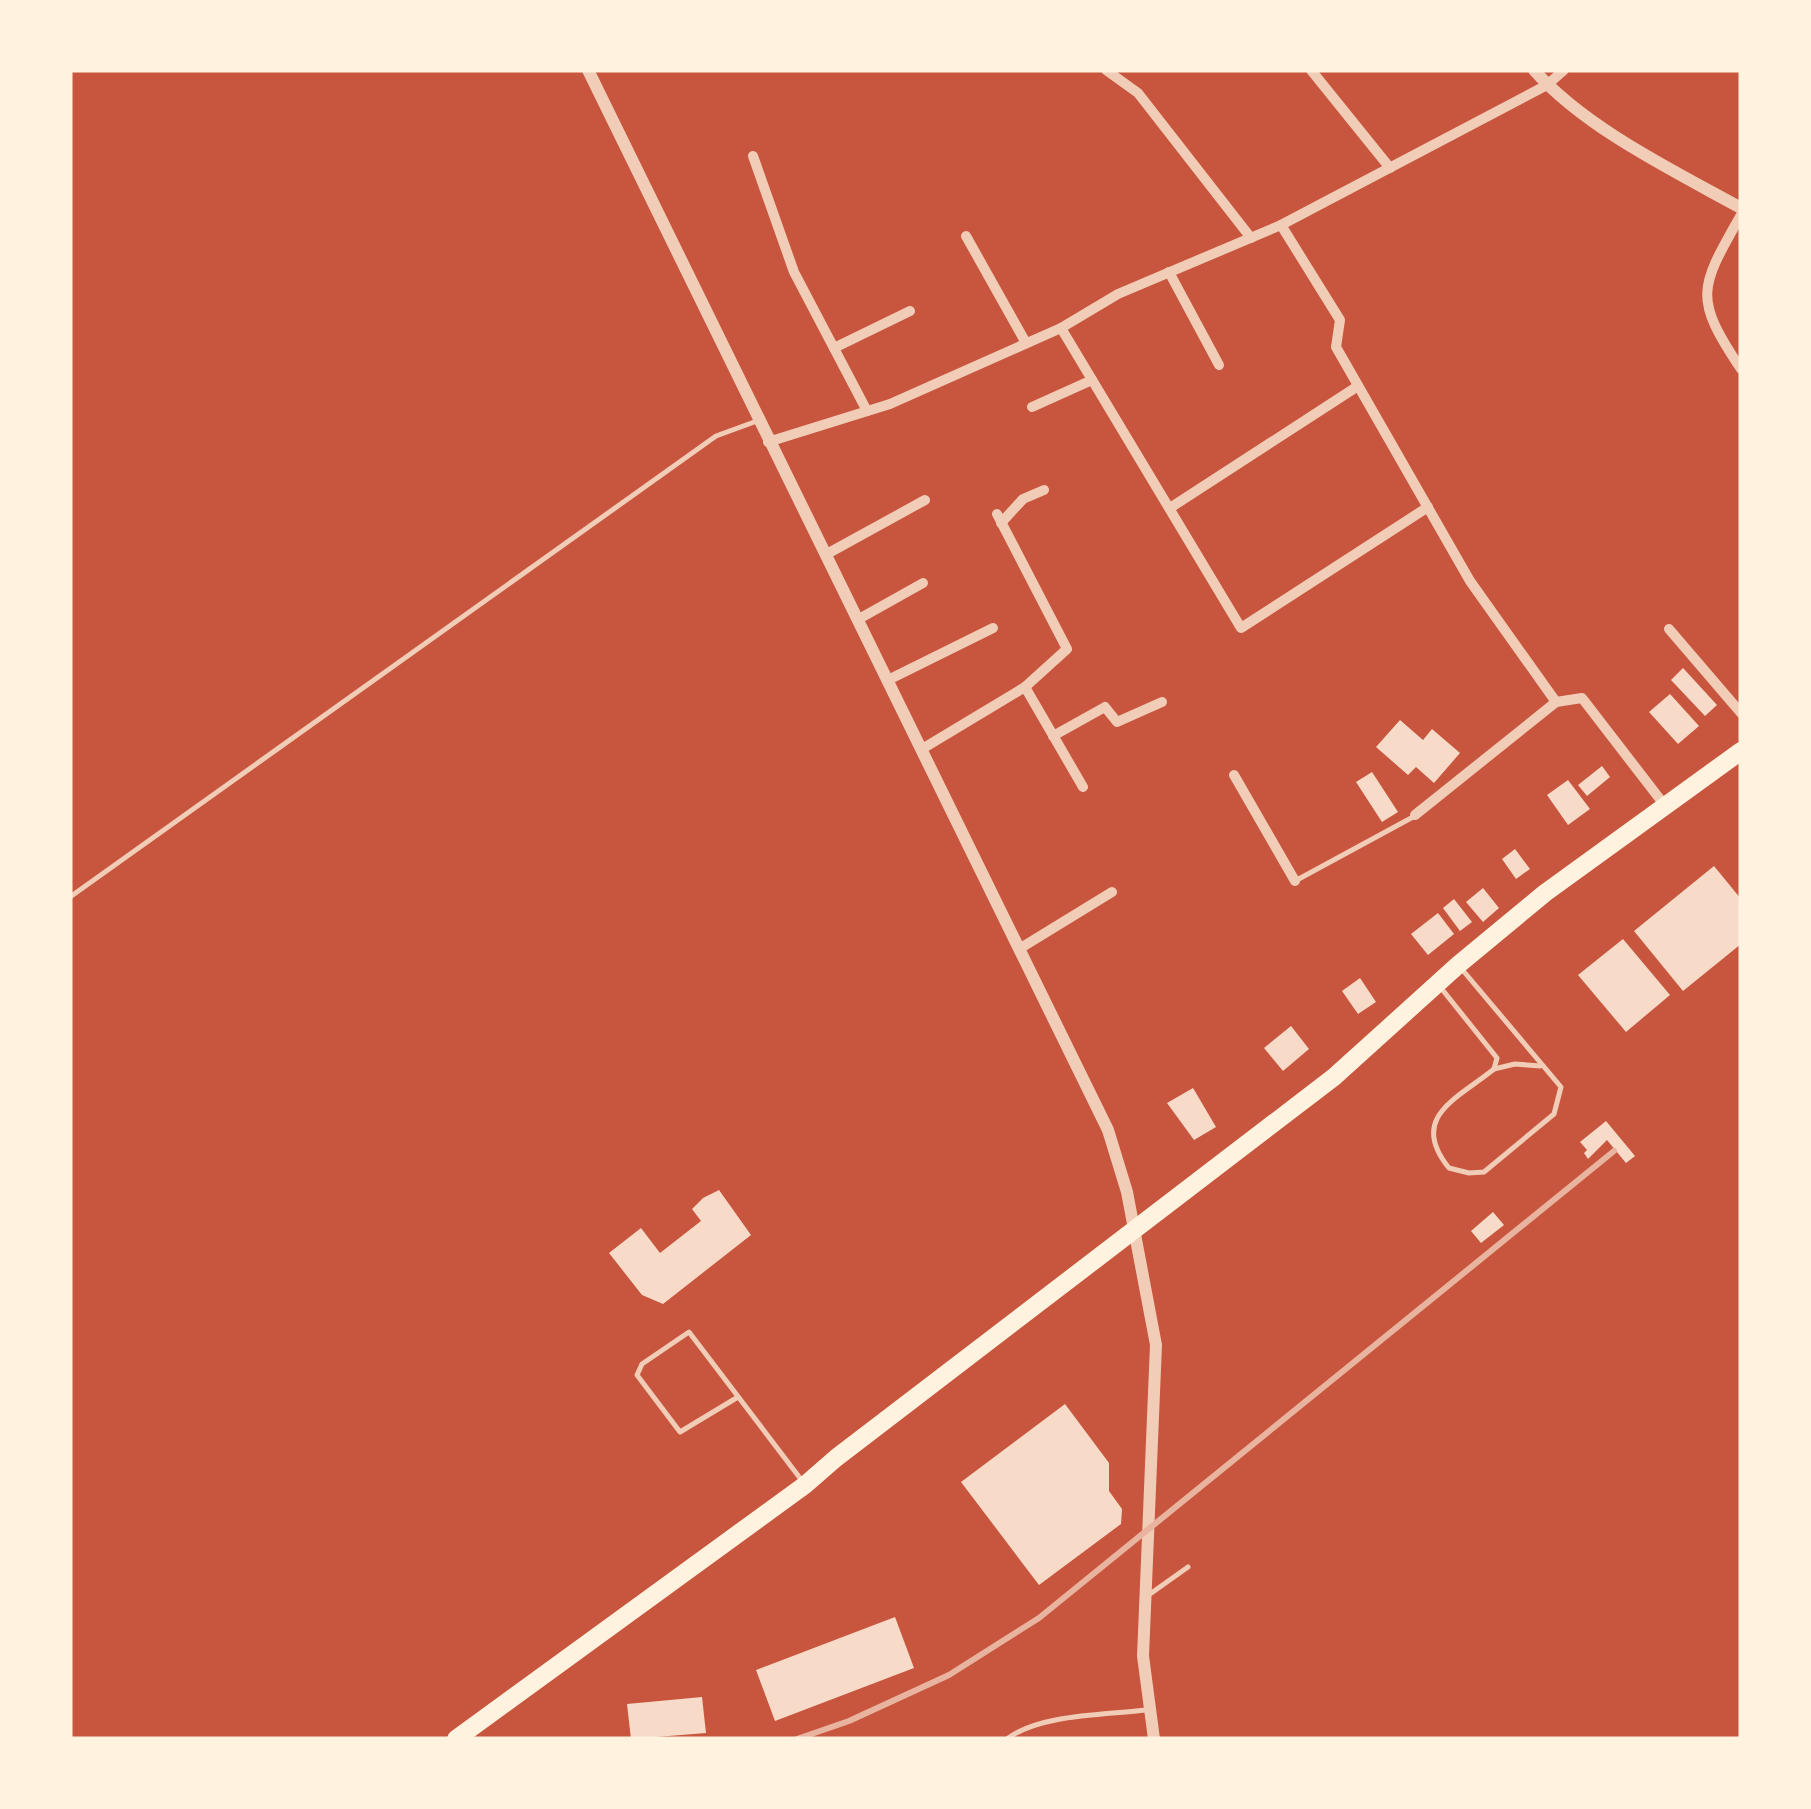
<svg xmlns="http://www.w3.org/2000/svg" width="1811" height="1809" font-family="Montserrat,sans-serif">
	<style>
		.building { fill: #f7dbc8 }
		.lines { fill: none; stroke-linecap: round; stroke-linejoin: round }
		.service { stroke: #f1ccb7; stroke-width: 5 }
		.minor { stroke: #f1ccb7; stroke-width: 10 }
		.tertiary { stroke: #f1ccb7; stroke-width: 12 }
		.trunk { stroke: #fff3e0; stroke-width: 18 }
		.rail { stroke: #e9b49f; stroke-width: 6 }
	</style>
	<rect width="100%" height="100%" fill="#c8553d"/>
	<g class="building">
		<path d="M 1683,668 L 1717,705 L 1705,716 L 1671,680 Z"/>
		<path d="M 1670,694 L 1699,726 L 1678,744 L 1649,712 Z"/>
		<path d="M 1400,720 L 1423,740 L 1432,729 L 1460,753 L 1434,783 L 1416,767 L 1408,775 L 1376,747 Z"/>
		<path d="M 1602,766 L 1610,777 L 1587,796 L 1578,785 Z"/>
		<path d="M 1372,772 L 1398,812 L 1382,822 L 1356,782 Z"/>
		<path d="M 1568,780 L 1590,809 L 1568,825 L 1547,795 Z"/>
		<path d="M 1515,849 L 1530,869 L 1516,879 L 1502,859 Z"/>
		<path d="M 1714,866 L 1741,899 L 1741,944 L 1683,991 L 1634,931 Z"/>
		<path d="M 1483,888 L 1499,908 L 1483,922 L 1466,902 Z"/>
		<path d="M 1454,899 L 1472,922 L 1460,931 L 1443,908 Z"/>
		<path d="M 1438,913 L 1454,934 L 1428,955 L 1411,934 Z"/>
		<path d="M 1623,939 L 1670,995 L 1626,1032 L 1578,975 Z"/>
		<path d="M 1360,978 L 1376,1002 L 1358,1014 L 1342,991 Z"/>
		<path d="M 1291,1026 L 1309,1049 L 1283,1071 L 1264,1048 Z"/>
		<path d="M 1193,1088 L 1216,1127 L 1194,1140 L 1167,1103 Z"/>
		<path d="M 1606,1121 L 1635,1156 L 1626,1163 L 1607,1140 L 1588,1159 L 1584,1153 L 1587,1150 L 1580,1142 Z"/>
		<path d="M 719,1190 L 751,1235 L 663,1304 L 642,1295 L 609,1253 L 641,1228 L 660,1253 L 701,1221 L 692,1209 L 703,1198 Z"/>
		<path d="M 1493,1212 L 1504,1225 L 1481,1243 L 1471,1231 Z"/>
		<path d="M 1065,1404 L 1109,1463 L 1109,1491 L 1122,1509 L 1121,1524 L 1039,1585 L 961,1482 Z"/>
		<path d="M 895,1617 L 914,1668 L 775,1721 L 756,1670 Z"/>
		<path d="M 702,1697 L 706,1733 L 631,1739 L 627,1704 Z"/>
	</g>
	<g class="lines">
		<g class="service">
			<path d="M 1295,881 L 1413,817"/>
			<path d="M 70,897 L 716,436 L 757,421"/>
			<path d="M 1441,988 L 1497,1058 L 1494,1069 C 1457,1099 1408,1117 1449,1168 L 1469,1173 L 1484,1172 L 1554,1114 L 1561,1087 L 1460,967"/>
			<path d="M 1494,1069 L 1515,1064 L 1540,1066"/>
			<path d="M 738,1397 L 680,1432 L 637,1375 L 642,1364 L 689,1332 L 803,1482"/>
			<path d="M 1150,1594 L 1188,1567"/>
			<path d="M 1007,1739 C 1039,1714 1105,1715 1146,1710"/>
		</g>
		<g class="minor">
			<path d="M 1106,70 L 1138,93 L 1251,238"/>
			<path d="M 1311,70 L 1390,168"/>
			<path d="M 753,156 L 794,272 L 867,411"/>
			<path d="M 1741,215 C 1699,289 1693,297 1741,369"/>
			<path d="M 1281,225 L 1340,320 L 1336,347 L 1470,581 L 1556,702 L 1582,698 L 1666,807"/>
			<path d="M 966,236 L 1026,343"/>
			<path d="M 1169,272 L 1219,365"/>
			<path d="M 1061,328 L 1241,628 L 1428,507"/>
			<path d="M 834,348 L 910,311"/>
			<path d="M 1032,407 L 1092,380"/>
			<path d="M 768,442 L 890,404 L 1061,328 L 1118,294 L 1281,225 L 1547,85 L 1564,70"/>
			<path d="M 1170,508 L 1358,386"/>
			<path d="M 1001,523 L 1023,499 L 1044,490"/>
			<path d="M 825,555 L 925,500"/>
			<path d="M 857,620 L 923,583"/>
			<path d="M 1669,629 L 1741,713"/>
			<path d="M 888,680 L 993,628"/>
			<path d="M 1025,687 L 1083,787"/>
			<path d="M 1053,736 L 1105,707 L 1117,722 L 1162,702"/>
			<path d="M 922,749 L 1025,687 L 1067,649 L 997,514"/>
			<path d="M 1234,775 L 1295,881"/>
			<path d="M 1415,815 L 1556,702"/>
			<path d="M 1019,949 L 1112,892"/>
		</g>
		<g class="tertiary">
			<path d="M 588,70 L 1108,1130 L 1127,1192 L 1156,1345 L 1143,1656 L 1154,1739"/>
			<path d="M 1534,70 C 1585,128 1674,171 1741,208"/>
		</g>
		<path class="trunk" d="M 456,1739 L 805,1485 L 836,1458 L 1334,1077 L 1458,965 L 1545,893 L 1741,751"/>
		<path class="rail" d="M 797,1739 L 849,1721 L 949,1675 L 1039,1618 L 1614,1151"/>
	</g>
	<rect width="1811" height="1809" fill="none" stroke="#fff3e0" stroke-width="145"/>
</svg>
